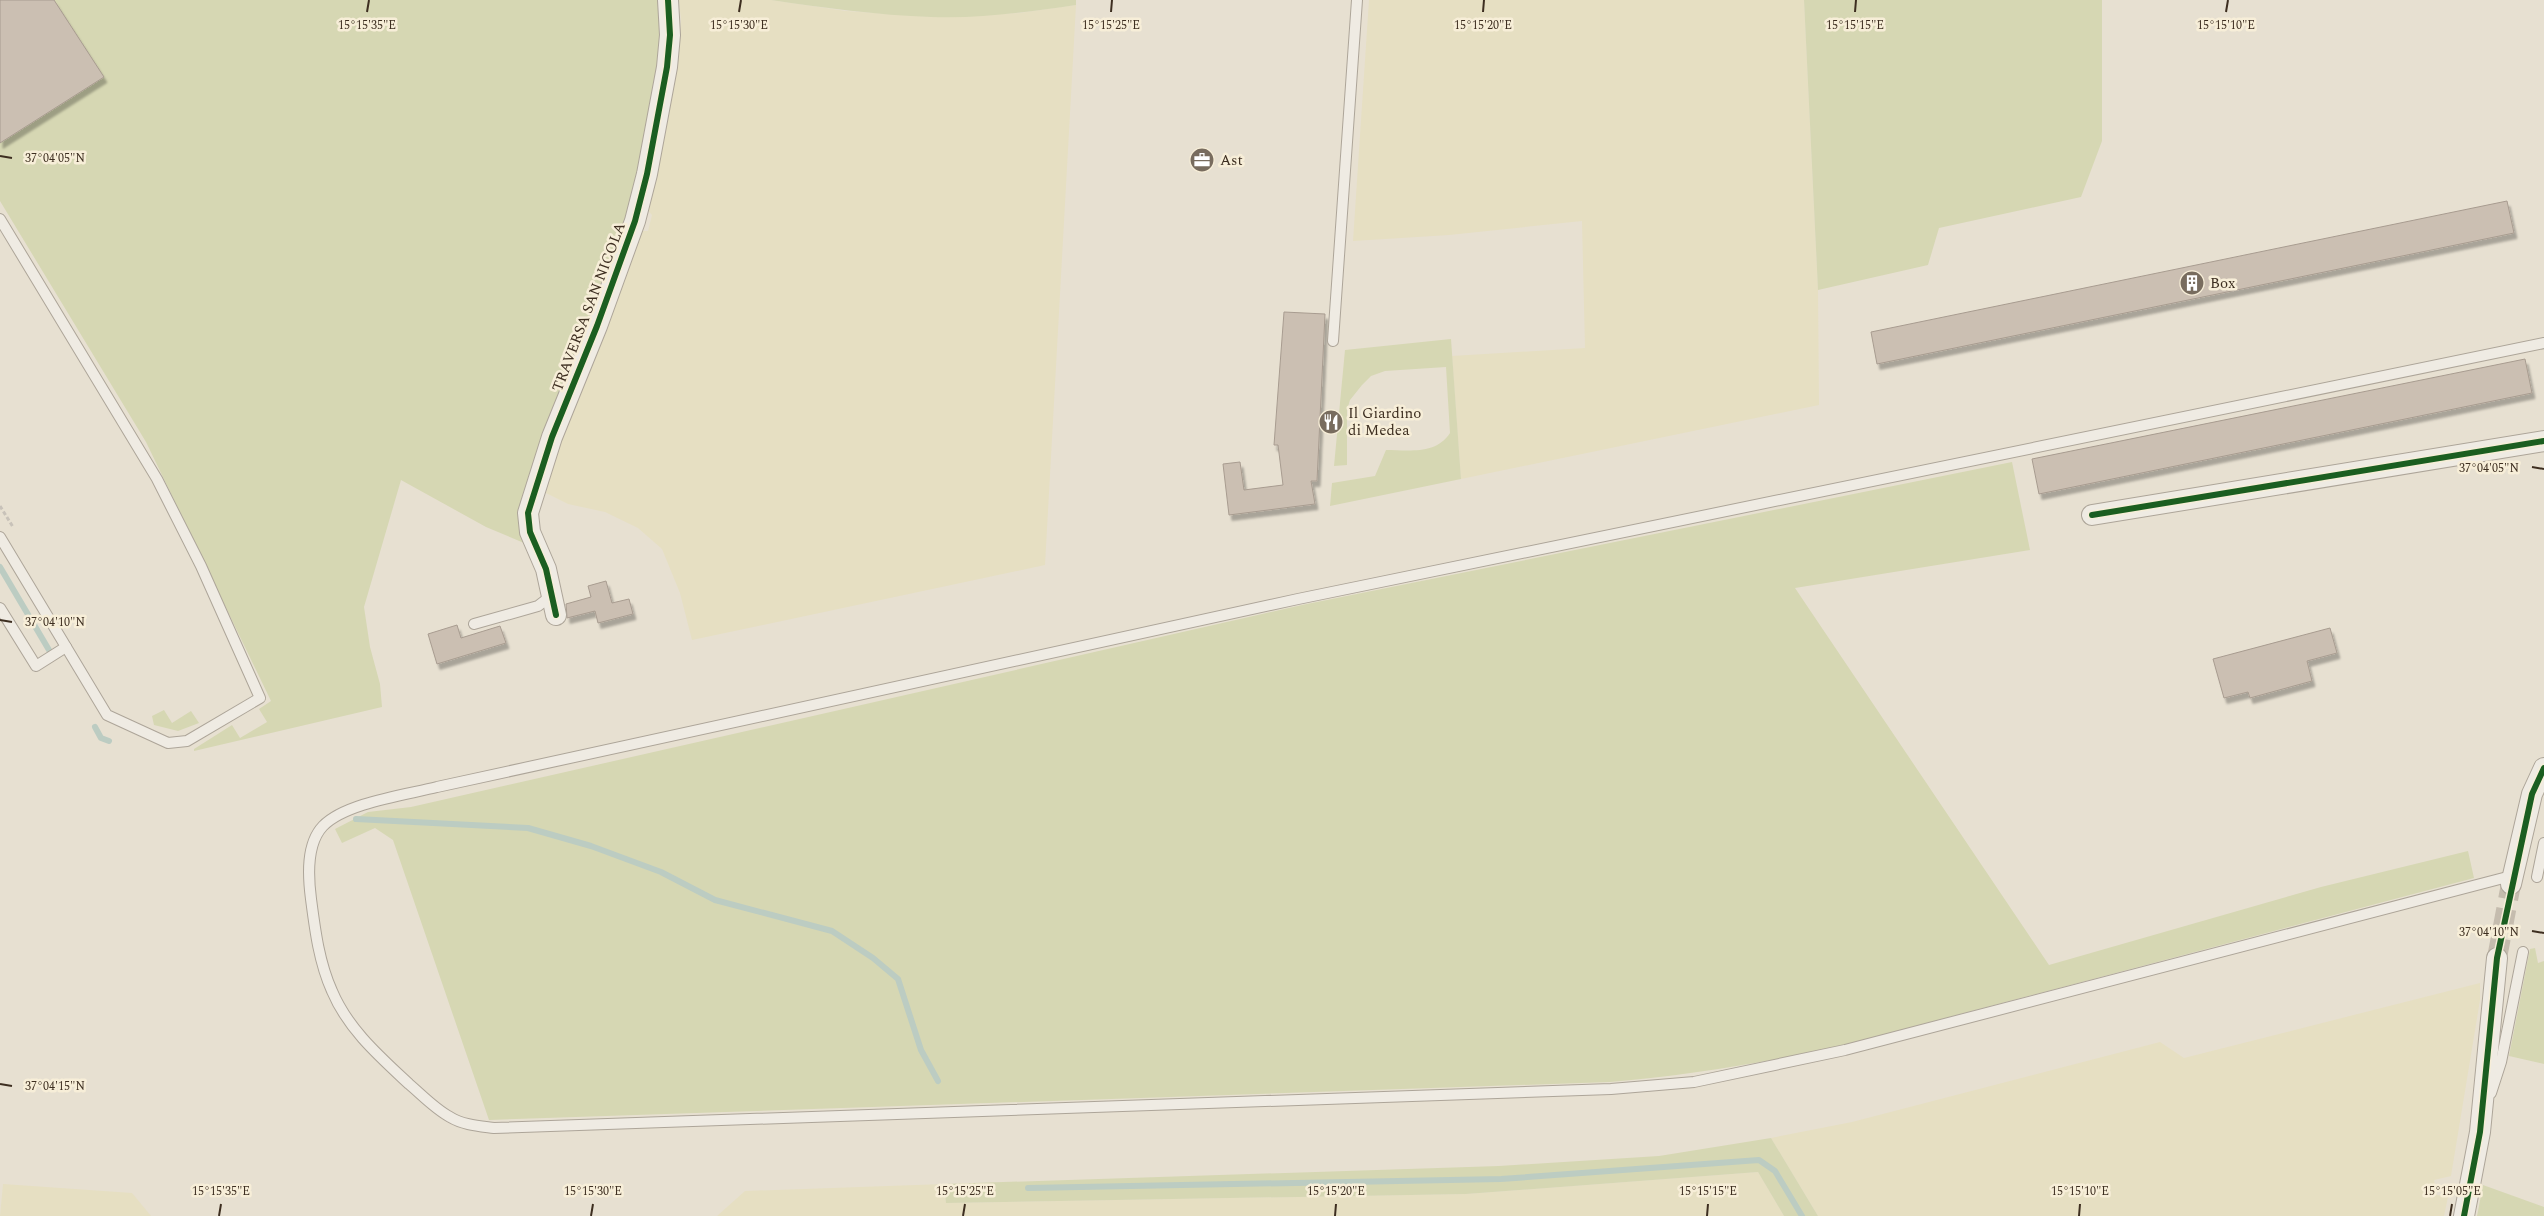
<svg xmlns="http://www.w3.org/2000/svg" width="2544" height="1216" font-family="Spectral,serif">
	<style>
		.farmland { fill: #e6dfc2 }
		.green { fill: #d6d7b3 }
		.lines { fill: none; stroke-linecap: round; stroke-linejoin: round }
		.stream { stroke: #bcccc2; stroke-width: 6 }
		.building { fill: #cbbfb2; stroke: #a89c90; filter: url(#shadow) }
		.minor-tunnel { stroke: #c5bcae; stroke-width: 20; stroke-dasharray: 20 10; stroke-linecap: butt }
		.service-casing { stroke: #ada599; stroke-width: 12 }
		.minor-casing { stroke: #ada599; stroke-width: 22 }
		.path { stroke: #c8c2b9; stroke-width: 3; stroke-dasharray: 4 2.5; stroke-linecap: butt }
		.service { stroke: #efebe3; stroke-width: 10 }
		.minor { stroke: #efebe3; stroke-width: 20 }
		.cycleway-casing { stroke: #f7eed8; stroke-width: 9 }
		.cycleway { stroke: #1b5e20; stroke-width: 6 }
		.ticks { fill: none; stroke: #3d2e20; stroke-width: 2 }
		.labels { text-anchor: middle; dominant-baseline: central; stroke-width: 5; stroke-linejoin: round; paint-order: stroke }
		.poi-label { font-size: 15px; fill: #3d2e20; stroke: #f7eed8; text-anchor: start }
		.street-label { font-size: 15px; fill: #3d2e20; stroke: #f7eed8 }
		.ticks-label { font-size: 12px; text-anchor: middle; fill: #3d2e20; stroke: #f7eed8; stroke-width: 5; stroke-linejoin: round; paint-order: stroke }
	</style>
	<defs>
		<filter id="shadow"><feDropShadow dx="3" dy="5.5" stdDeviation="1" flood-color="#0004"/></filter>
	</defs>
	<rect width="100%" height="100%" fill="#e7e0d1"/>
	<g class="farmland">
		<path d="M 679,0 L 771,0 L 846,11 L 933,17 L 1019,13 L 1076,5 L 1045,565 L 692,640 L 680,593 L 662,549 L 638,528 L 605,512 L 568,504 L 546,493 L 554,462 L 581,385 L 640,231 L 648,231 L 652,215 L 645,207 L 679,47 L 681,21 Z"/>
		<path d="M 1369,0 L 1804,0 L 1818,290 L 1819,405 L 1461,479 L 1452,356 L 1585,348 L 1582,221 L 1449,235 L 1353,241 Z"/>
		<path d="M 2480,983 L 2480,1000 L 2451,1176 L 2434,1180 L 2437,1195 L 2448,1197 L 2444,1216 L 1818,1216 L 1771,1138 L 1852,1122 L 2160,1042 L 2184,1058 Z"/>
		<path d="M 1758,1172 L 1784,1216 L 717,1216 L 745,1191 L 944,1184 L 946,1203 L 1466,1194 Z"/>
		<path d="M 3,1184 L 132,1193 L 151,1216 L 0,1216 Z"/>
	</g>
	<g class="green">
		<path d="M 0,0 L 662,0 L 664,39 L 630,213 L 524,543 L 486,527 L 401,480 L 364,607 L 370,647 L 380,684 L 382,707 L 194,751 L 194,749 L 232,725 L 240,738 L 267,722 L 259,709 L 271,701 L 146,442 L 0,201 Z"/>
		<path d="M 771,0 L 1076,0 L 1076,5 C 1028,12 979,19 931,17 C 877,15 824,8 771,0 Z"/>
		<path d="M 1804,0 L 2102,0 L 2102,141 L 2081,197 L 1939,228 L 1928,265 L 1818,290 Z"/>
		<path d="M 1451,339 L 1461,479 L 1330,506 L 1332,483 L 1375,476 L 1386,450 C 1408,450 1436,455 1450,433 L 1446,367 L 1385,371 L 1371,376 L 1362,385 L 1350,400 L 1347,410 L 1347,465 L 1334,466 L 1345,350 Z"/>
		<path d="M 2012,462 L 2030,550 L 1795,588 L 2049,965 L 2321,887 L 2468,851 L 2474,878 L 1825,1050 C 1754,1064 1683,1076 1610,1082 L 489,1120 L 393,840 L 375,828 L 342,843 L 335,829 L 368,812 L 411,807 L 1302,605 Z"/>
		<path d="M 164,710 L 172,723 L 191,711 L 199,723 L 178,731 L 154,725 L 152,716 Z"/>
		<path d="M 2535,948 L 2538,963 L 2544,961 L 2544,1064 L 2509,1056 L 2530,949 Z"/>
		<path d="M 1771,1138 L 1818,1216 L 1784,1216 L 1758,1172 L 1466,1194 L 946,1203 L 944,1184 L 1499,1166 L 1659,1156 Z"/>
		<path d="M 2483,1185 L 2544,1207 L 2544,1216 L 2477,1216 Z"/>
	</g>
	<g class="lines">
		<g class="stream">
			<path d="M 0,567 L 49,650"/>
			<path d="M 95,727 L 101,738 L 109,741"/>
			<path d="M 356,819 L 528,828 L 591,846 L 661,872 L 715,900 L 832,931 L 873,958 L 898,979 L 921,1050 L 938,1081"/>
			<path d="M 1028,1188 L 1501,1179 L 1759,1160 L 1775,1171 L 1802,1216"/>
		</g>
	</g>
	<g class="building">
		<path d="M 0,0 L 54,0 L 104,77 L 0,143 Z"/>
		<path d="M 2507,201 L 2514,233 L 1877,364 L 1871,332 Z"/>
		<path d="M 1284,312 L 1325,314 L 1317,481 L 1311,481 L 1315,504 L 1229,515 L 1223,464 L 1240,462 L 1244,490 L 1283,485 L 1278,445 L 1274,445 Z"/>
		<path d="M 2525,359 L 2532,393 L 2039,494 L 2032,459 Z"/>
		<path d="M 606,581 L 612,603 L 629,599 L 633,614 L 598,623 L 595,611 L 567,618 L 566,604 L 591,597 L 588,586 Z"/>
		<path d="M 457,625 L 461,638 L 500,626 L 506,643 L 437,664 L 428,634 Z"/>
		<path d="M 2330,628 L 2337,653 L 2307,661 L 2312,681 L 2250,698 L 2248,692 L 2224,698 L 2213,659 Z"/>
	</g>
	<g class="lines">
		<path class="minor-tunnel" d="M 2497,958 L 2511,884"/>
		<defs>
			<g id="service">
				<path d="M 0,219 L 157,479 L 201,566 L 260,698 L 187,741 L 168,743 L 107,715 L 0,537"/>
				<path d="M 1333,341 L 1357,0"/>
				<path d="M 0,608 L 36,666 L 66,647"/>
				<path d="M 474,624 L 538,606 L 551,596"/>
				<path d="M 2515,875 L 1845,1050 L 1694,1082 L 1611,1089 L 494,1128 C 479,1126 463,1125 450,1117 C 435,1109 422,1095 409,1084 C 379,1056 348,1029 332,991 C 319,962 315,930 311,899 C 308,876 306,844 323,826 C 345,803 405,795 437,787 L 1298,599 L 2544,343"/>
				<path d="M 2537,877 L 2544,843"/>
				<path d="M 2491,1093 L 2501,1062 L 2523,952"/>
			</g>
			<g id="minor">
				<path d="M 2092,515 L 2544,441"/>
				<path d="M 556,615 L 546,569 L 530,532 L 528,513 L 552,437 L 597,326 L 635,221 L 647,174 L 667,67 L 670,35 L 668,0"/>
				<path d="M 2511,884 L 2532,794 L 2544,768"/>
				<path d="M 2464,1216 L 2480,1132 L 2497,958"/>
			</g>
		</defs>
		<use href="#service" class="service-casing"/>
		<use href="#minor" class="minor-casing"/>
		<path class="path" d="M 0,506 L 13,527"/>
		<use href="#service" class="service"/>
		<use href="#minor" class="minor"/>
		<defs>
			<g id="cycleway">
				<path d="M 2092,515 L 2544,441"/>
				<path d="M 556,615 L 546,569 L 530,532 L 528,513 L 552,437 L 597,326 L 635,221 L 647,174 L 667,67 L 670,35 L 668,0"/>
				<path d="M 2464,1216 L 2480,1132 L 2497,958 L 2532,794 L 2544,768"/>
			</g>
		</defs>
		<use href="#cycleway" class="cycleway-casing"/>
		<use href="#cycleway" class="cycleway"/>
	</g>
	<path class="ticks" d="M 367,12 L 369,0M 739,12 L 741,0M 1111,12 L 1112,0M 1483,12 L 1484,0M 1855,12 L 1856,0M 2226,12 L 2228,0M 0,156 L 12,158M 2532,467 L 2544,469M 0,620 L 12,622M 2532,931 L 2544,933M 0,1084 L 12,1086M 219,1216 L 221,1204M 591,1216 L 593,1204M 963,1216 L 965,1204M 1335,1216 L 1336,1204M 1707,1216 L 1708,1204M 2079,1216 L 2080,1204M 2450,1216 L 2452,1204"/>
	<defs>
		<symbol id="office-disc" viewBox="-11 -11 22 22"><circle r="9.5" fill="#786c5e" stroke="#f7eed8"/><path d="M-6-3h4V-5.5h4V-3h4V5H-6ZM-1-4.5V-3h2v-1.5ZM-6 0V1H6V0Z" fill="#fff"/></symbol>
		<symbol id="building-disc" viewBox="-11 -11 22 22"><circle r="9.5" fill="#786c5e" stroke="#f7eed8"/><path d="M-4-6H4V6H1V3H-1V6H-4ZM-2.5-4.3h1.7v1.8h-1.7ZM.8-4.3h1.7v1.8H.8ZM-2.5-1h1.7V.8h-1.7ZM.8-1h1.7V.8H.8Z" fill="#fff"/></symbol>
		<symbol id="restaurant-disc" viewBox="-11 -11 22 22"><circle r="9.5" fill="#786c5e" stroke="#f7eed8"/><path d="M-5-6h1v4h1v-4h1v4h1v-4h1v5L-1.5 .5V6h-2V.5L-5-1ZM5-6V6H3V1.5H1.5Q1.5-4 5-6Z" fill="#fff"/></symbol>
	</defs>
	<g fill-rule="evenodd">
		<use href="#office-disc" x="1188" y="146" width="28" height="28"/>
		<use href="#building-disc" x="2178" y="269" width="28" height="28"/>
		<use href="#restaurant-disc" x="1317" y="408" width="28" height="28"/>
	</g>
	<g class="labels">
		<g class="poi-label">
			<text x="1220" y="160">Ast</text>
			<text x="2210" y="283">Box</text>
			<text x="1348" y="413">Il Giardino<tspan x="1348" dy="17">di Medea</tspan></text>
		</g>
		<g class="street-label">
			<text transform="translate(589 307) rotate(-69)">TRAVERSA SAN NICOLA</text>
		</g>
	</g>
	<g class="ticks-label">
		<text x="367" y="29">15°15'35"E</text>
		<text x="739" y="29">15°15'30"E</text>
		<text x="1111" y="29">15°15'25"E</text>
		<text x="1483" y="29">15°15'20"E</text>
		<text x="1855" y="29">15°15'15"E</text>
		<text x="2226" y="29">15°15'10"E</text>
		<text x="55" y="162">37°04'05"N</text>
		<text x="2489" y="472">37°04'05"N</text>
		<text x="55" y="626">37°04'10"N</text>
		<text x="2489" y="936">37°04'10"N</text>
		<text x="55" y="1090">37°04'15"N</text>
		<text x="221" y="1195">15°15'35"E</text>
		<text x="593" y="1195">15°15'30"E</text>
		<text x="965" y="1195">15°15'25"E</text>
		<text x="1336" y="1195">15°15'20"E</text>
		<text x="1708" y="1195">15°15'15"E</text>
		<text x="2080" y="1195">15°15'10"E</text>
		<text x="2452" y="1195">15°15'05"E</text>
	</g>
</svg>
